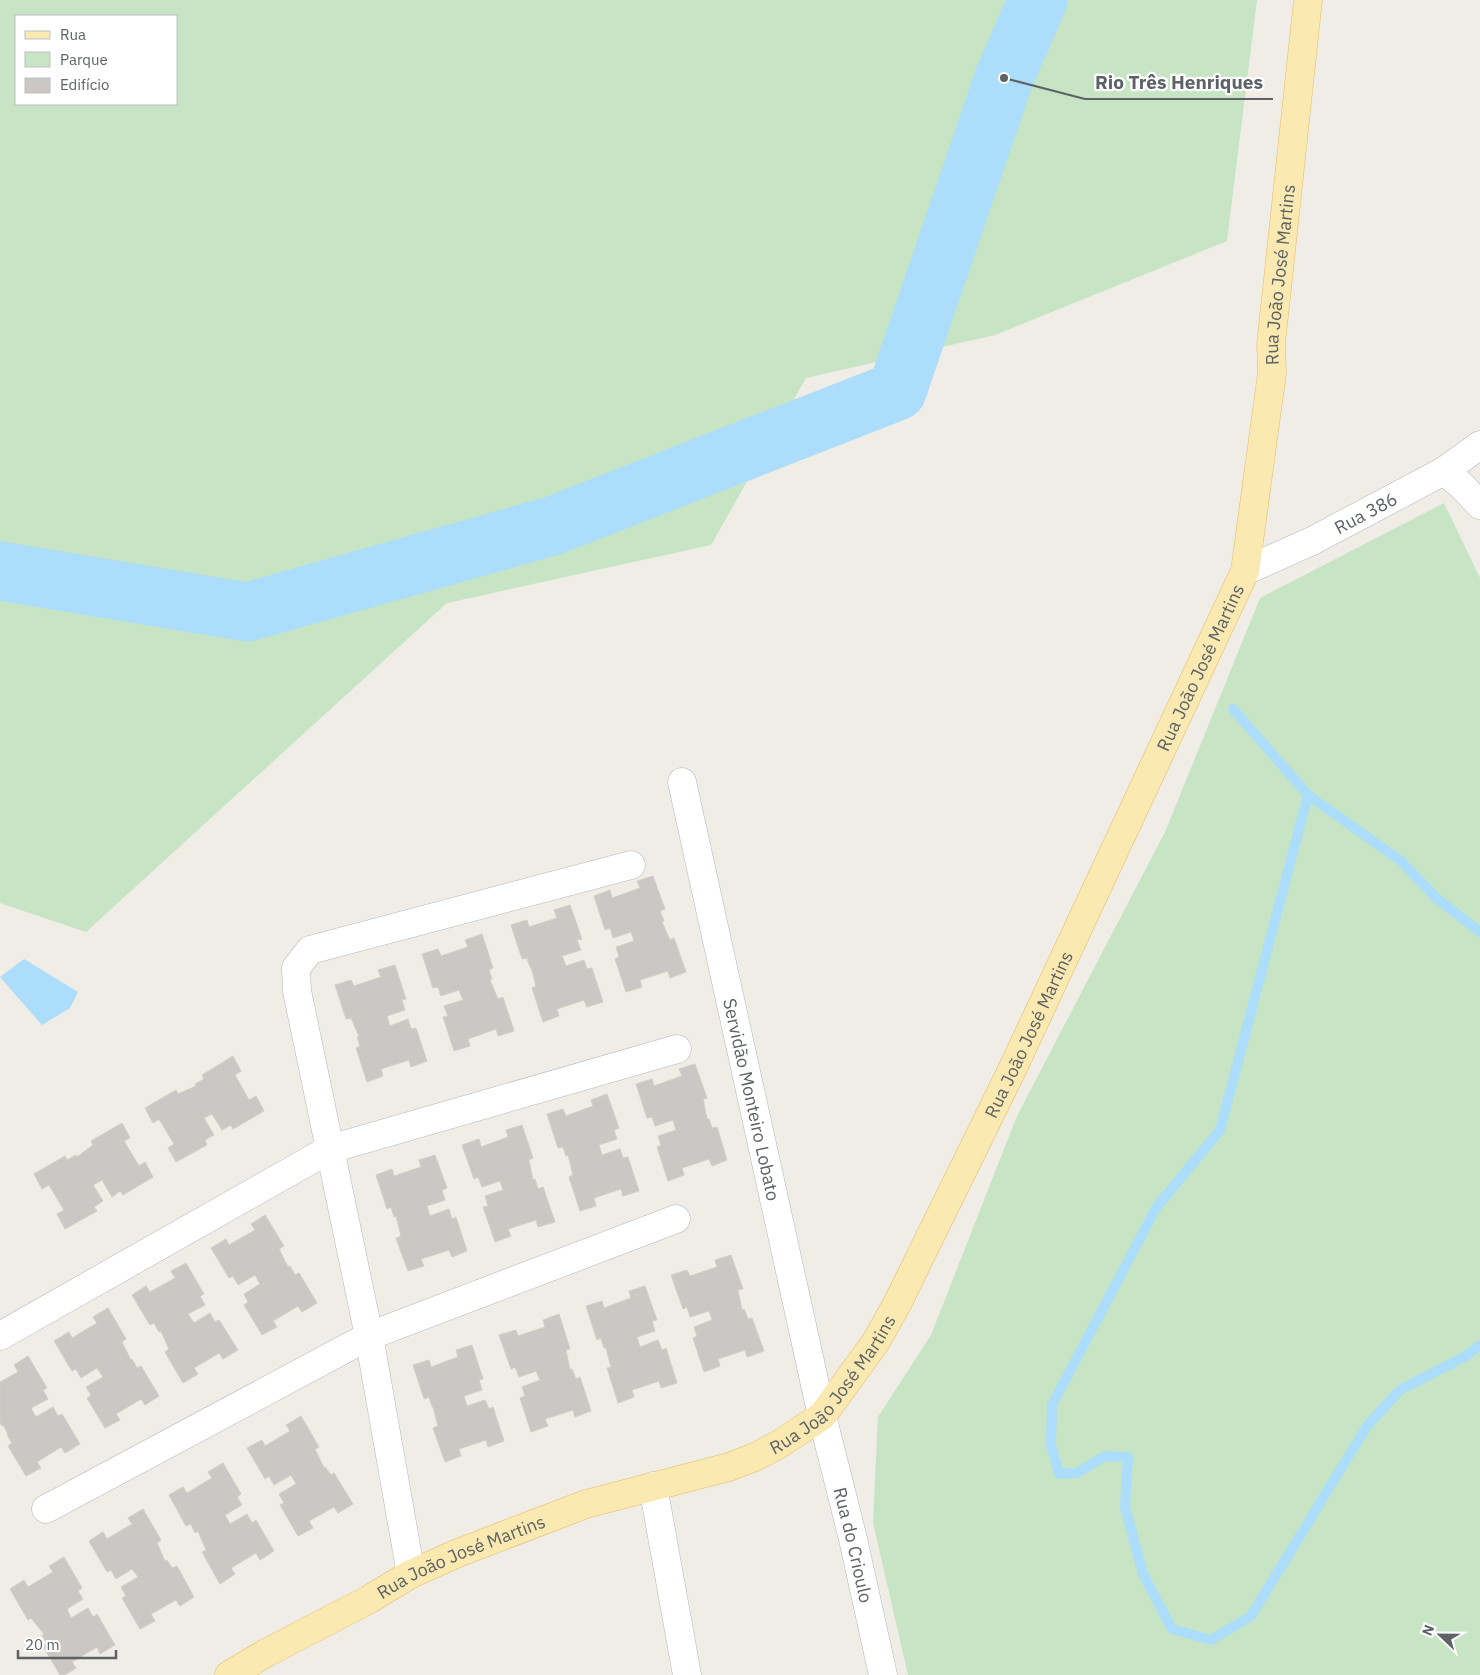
<svg xmlns="http://www.w3.org/2000/svg" width="1480" height="1675" font-family="'IBM Plex Sans',sans-serif">
	<style>
		.green { fill: #c7e5c5; fill-rule: evenodd }
		.water { fill: #acddfa }
		.lines { fill: none; stroke-linecap: round; stroke-linejoin: round }
		.stream { stroke: #acddfa; stroke-width: 10 }
		.river { stroke: #acddfa; stroke-width: 59 }
		.building { fill: #cbc7c4; stroke: #d4cec5 }
		.minor-casing { stroke: #b3b7ba; stroke-width: 29 }
		.major-casing { stroke: #e9bb66; stroke-width: 29 }
		.minor { stroke: #fff; stroke-width: 28 }
		.major { stroke: #fae9b0; stroke-width: 28 }
		.labels { text-anchor: middle; dominant-baseline: central; stroke-width: 4.5; stroke-linejoin: round; paint-order: stroke }
		.street-label { font-size: 18px; fill: #5e6266; stroke: #fff }
		.leader { fill: none; stroke: #5e6266; stroke-width: 2 }
		.callout-dot { fill: #5e6266; stroke: #fff; stroke-width: 2 }
		.callout-label { font-size: 19px; text-anchor: middle; font-weight: bold; fill: #5e6266; stroke: #fff; stroke-width: 4.5; stroke-linejoin: round; paint-order: stroke }
	</style>
	<rect width="100%" height="100%" fill="#efede6"/>
	<g class="green">
		<path d="M 0,0 L 1257,0 L 1227,241 L 995,335 L 806,378 L 711,545 L 447,603 L 86,932 L 0,903 ZM 176,16 L 176,104 L 16,104 L 16,16 Z"/>
		<path d="M 1444,503 L 1480,578 L 1480,1675 L 908,1675 L 873,1523 L 878,1417 L 931,1335 L 1017,1116 L 1165,832 L 1260,598 Z"/>
	</g>
	<path class="water" d="M 24,959 L 78,992 L 70,1008 L 42,1025 L 0,977 Z"/>
	<g class="lines">
		<g class="stream">
			<path d="M 1233,709 L 1308,795 L 1401,861 L 1436,898 L 1480,932"/>
			<path d="M 1308,795 L 1220,1130 L 1156,1208 L 1052,1405 L 1051,1445 L 1059,1474 L 1077,1473 L 1105,1456 L 1128,1457 L 1125,1507 L 1143,1574 L 1172,1629 L 1211,1640 L 1251,1616 L 1367,1426 L 1400,1390 L 1466,1356 L 1480,1345"/>
		</g>
		<path class="river" d="M 0,571 L 247,612 L 552,526 L 897,391 L 1004,78 L 1038,0"/>
	</g>
	<g class="building">
		<path d="M 653,876 L 665,909 L 660,911 L 664,921 L 662,922 L 670,940 L 674,938 L 686,972 L 670,978 L 668,971 L 640,980 L 642,987 L 626,992 L 615,959 L 619,957 L 616,947 L 634,941 L 631,932 L 613,938 L 610,928 L 605,930 L 594,896 L 610,890 L 612,898 L 640,888 L 637,881 Z"/>
		<path d="M 570,905 L 582,939 L 577,940 L 581,950 L 562,956 L 566,966 L 584,960 L 587,969 L 592,968 L 603,1002 L 587,1007 L 584,1000 L 557,1009 L 559,1016 L 543,1022 L 532,988 L 536,986 L 531,967 L 530,967 L 527,958 L 522,959 L 511,925 L 527,920 L 529,927 L 557,918 L 554,910 Z"/>
		<path d="M 482,934 L 493,968 L 489,970 L 492,979 L 490,980 L 498,999 L 503,997 L 514,1031 L 498,1036 L 496,1029 L 468,1039 L 470,1046 L 454,1051 L 443,1017 L 448,1016 L 444,1006 L 463,1000 L 459,990 L 441,996 L 438,987 L 433,988 L 422,954 L 438,949 L 441,956 L 468,947 L 465,940 Z"/>
		<path d="M 395,965 L 406,999 L 402,1000 L 405,1010 L 387,1016 L 390,1026 L 408,1019 L 411,1029 L 416,1028 L 427,1061 L 411,1067 L 409,1060 L 381,1069 L 383,1076 L 367,1082 L 356,1048 L 360,1046 L 357,1037 L 359,1036 L 351,1018 L 346,1019 L 335,985 L 351,980 L 354,986 L 381,977 L 378,970 Z"/>
		<path d="M 233,1056 L 241,1071 L 235,1075 L 249,1100 L 256,1096 L 264,1111 L 233,1129 L 231,1125 L 222,1130 L 212,1114 L 204,1118 L 214,1135 L 205,1140 L 207,1145 L 176,1162 L 168,1148 L 174,1144 L 159,1119 L 153,1123 L 145,1108 L 176,1090 L 178,1094 L 196,1086 L 195,1084 L 204,1079 L 202,1075 Z"/>
		<path d="M 695,1064 L 707,1098 L 703,1099 L 707,1119 L 709,1119 L 712,1128 L 717,1127 L 727,1160 L 712,1166 L 709,1159 L 682,1168 L 684,1175 L 668,1181 L 657,1147 L 661,1145 L 658,1136 L 676,1130 L 673,1120 L 655,1126 L 652,1117 L 647,1118 L 636,1084 L 652,1079 L 654,1086 L 682,1076 L 679,1069 Z"/>
		<path d="M 607,1094 L 619,1128 L 614,1130 L 617,1139 L 599,1145 L 602,1155 L 620,1149 L 623,1158 L 628,1157 L 639,1191 L 623,1196 L 621,1189 L 594,1198 L 596,1206 L 580,1211 L 569,1177 L 573,1175 L 568,1155 L 566,1156 L 563,1147 L 558,1148 L 547,1114 L 563,1109 L 566,1116 L 593,1106 L 591,1100 Z"/>
		<path d="M 122,1123 L 130,1138 L 124,1141 L 139,1166 L 145,1162 L 153,1177 L 123,1195 L 120,1191 L 112,1197 L 102,1180 L 93,1185 L 103,1201 L 94,1207 L 97,1211 L 65,1229 L 57,1214 L 64,1210 L 49,1185 L 42,1189 L 34,1174 L 65,1156 L 67,1160 L 76,1155 L 77,1157 L 93,1145 L 91,1141 Z"/>
		<path d="M 522,1125 L 533,1158 L 529,1160 L 533,1180 L 535,1179 L 538,1189 L 543,1187 L 555,1222 L 538,1227 L 536,1220 L 508,1229 L 511,1236 L 495,1242 L 483,1207 L 488,1206 L 485,1196 L 503,1190 L 500,1181 L 482,1187 L 478,1177 L 474,1179 L 462,1145 L 479,1139 L 481,1147 L 508,1137 L 506,1130 Z"/>
		<path d="M 435,1155 L 447,1188 L 442,1190 L 445,1200 L 427,1206 L 430,1216 L 449,1209 L 452,1219 L 456,1217 L 467,1251 L 452,1257 L 449,1250 L 421,1259 L 424,1266 L 408,1271 L 396,1238 L 401,1236 L 396,1216 L 394,1217 L 391,1207 L 387,1209 L 376,1175 L 392,1169 L 394,1176 L 421,1167 L 419,1160 Z"/>
		<path d="M 265,1215 L 284,1246 L 279,1249 L 288,1267 L 290,1266 L 295,1275 L 299,1273 L 317,1303 L 302,1312 L 298,1306 L 273,1321 L 277,1327 L 262,1335 L 244,1305 L 248,1302 L 244,1294 L 260,1284 L 255,1275 L 238,1285 L 233,1276 L 229,1278 L 211,1248 L 226,1239 L 229,1245 L 255,1230 L 251,1224 Z"/>
		<path d="M 731,1255 L 743,1289 L 738,1290 L 742,1310 L 744,1309 L 748,1319 L 752,1318 L 764,1351 L 747,1357 L 745,1350 L 718,1359 L 720,1366 L 704,1372 L 693,1338 L 697,1336 L 694,1327 L 712,1320 L 709,1311 L 690,1317 L 687,1307 L 683,1309 L 671,1275 L 687,1270 L 690,1276 L 717,1267 L 715,1260 Z"/>
		<path d="M 186,1263 L 204,1294 L 200,1296 L 205,1305 L 188,1314 L 194,1323 L 210,1313 L 215,1322 L 219,1320 L 238,1350 L 223,1359 L 219,1353 L 194,1368 L 198,1374 L 183,1383 L 165,1352 L 169,1349 L 161,1331 L 159,1332 L 154,1323 L 150,1325 L 132,1295 L 146,1286 L 150,1292 L 175,1278 L 171,1271 Z"/>
		<path d="M 645,1286 L 657,1320 L 652,1321 L 655,1331 L 637,1337 L 640,1347 L 658,1340 L 662,1350 L 666,1348 L 677,1383 L 661,1388 L 659,1381 L 632,1390 L 634,1397 L 618,1403 L 607,1368 L 611,1367 L 606,1348 L 604,1348 L 601,1338 L 597,1340 L 586,1306 L 602,1301 L 604,1308 L 631,1298 L 629,1291 Z"/>
		<path d="M 108,1308 L 126,1339 L 122,1342 L 131,1360 L 132,1359 L 137,1368 L 141,1366 L 159,1396 L 145,1405 L 141,1399 L 116,1414 L 120,1420 L 105,1428 L 87,1398 L 91,1395 L 86,1387 L 103,1377 L 97,1368 L 81,1378 L 76,1369 L 72,1371 L 54,1341 L 69,1332 L 72,1338 L 97,1323 L 93,1317 Z"/>
		<path d="M 559,1314 L 570,1349 L 566,1350 L 570,1370 L 572,1369 L 576,1379 L 580,1377 L 591,1411 L 575,1417 L 573,1410 L 545,1419 L 548,1426 L 531,1432 L 520,1398 L 525,1396 L 522,1387 L 540,1380 L 536,1371 L 519,1377 L 515,1367 L 511,1369 L 499,1335 L 516,1330 L 518,1336 L 545,1327 L 543,1320 Z"/>
		<path d="M 472,1345 L 483,1379 L 479,1380 L 482,1390 L 464,1396 L 467,1406 L 485,1400 L 489,1409 L 493,1407 L 504,1441 L 488,1447 L 486,1440 L 459,1449 L 461,1456 L 445,1462 L 433,1428 L 438,1426 L 433,1407 L 432,1407 L 429,1397 L 424,1399 L 413,1365 L 429,1360 L 431,1367 L 458,1357 L 456,1350 Z"/>
		<path d="M 28,1356 L 47,1388 L 43,1390 L 48,1399 L 31,1408 L 36,1417 L 53,1407 L 58,1416 L 62,1414 L 80,1444 L 65,1453 L 61,1447 L 37,1462 L 41,1468 L 26,1476 L 8,1446 L 12,1443 L 7,1435 L 8,1434 L 3,1425 L 2,1426 L 0,1423 L 0,1382 L 18,1372 L 14,1365 Z"/>
		<path d="M 301,1416 L 319,1447 L 315,1449 L 324,1468 L 325,1467 L 331,1475 L 334,1473 L 353,1504 L 338,1513 L 334,1507 L 309,1521 L 313,1528 L 298,1536 L 280,1505 L 284,1503 L 279,1494 L 296,1484 L 291,1475 L 274,1485 L 269,1476 L 265,1479 L 247,1448 L 262,1440 L 265,1446 L 290,1431 L 286,1425 Z"/>
		<path d="M 223,1463 L 241,1494 L 237,1497 L 242,1505 L 225,1515 L 230,1524 L 247,1514 L 252,1523 L 256,1520 L 274,1551 L 260,1560 L 256,1553 L 231,1568 L 235,1574 L 220,1584 L 202,1552 L 206,1550 L 198,1531 L 195,1533 L 191,1524 L 186,1526 L 169,1495 L 183,1487 L 187,1493 L 212,1478 L 208,1472 Z"/>
		<path d="M 143,1509 L 161,1540 L 157,1543 L 165,1561 L 167,1560 L 172,1568 L 177,1566 L 194,1597 L 180,1606 L 176,1600 L 151,1614 L 155,1621 L 140,1629 L 122,1598 L 126,1596 L 121,1587 L 138,1577 L 132,1569 L 116,1579 L 111,1570 L 107,1572 L 89,1541 L 103,1532 L 107,1539 L 132,1524 L 128,1518 Z"/>
		<path d="M 64,1557 L 82,1588 L 78,1591 L 83,1599 L 67,1609 L 71,1618 L 88,1608 L 93,1617 L 97,1614 L 115,1645 L 100,1654 L 97,1647 L 72,1662 L 76,1668 L 65,1675 L 60,1675 L 43,1646 L 47,1644 L 42,1635 L 44,1634 L 31,1618 L 28,1620 L 10,1589 L 24,1580 L 28,1587 L 53,1572 L 49,1566 Z"/>
	</g>
	<g class="lines">
		<defs>
			<g id="minor">
				<path d="M 1444,471 L 1462,486 L 1480,505"/>
				<path id="s1" d="M 1245,571 L 1312,541 L 1444,471 L 1480,445"/>
				<path id="s2" d="M 682,782 L 822,1416 L 853,1539 L 883,1675"/>
				<path d="M 0,1336 L 330,1149 L 677,1049"/>
				<path d="M 653,1486 L 687,1675"/>
				<path d="M 46,1509 L 369,1336 L 676,1219"/>
				<path d="M 411,1574 L 369,1336 L 297,991 L 296,968 L 310,950 L 631,865"/>
			</g>
			<g id="major">
				<path id="s3" d="M 229,1675 L 266,1653 L 368,1600 L 411,1574 L 458,1553 L 586,1504 L 729,1467 L 755,1457 L 778,1445 L 822,1416 L 875,1343 L 896,1306 L 1011,1072 L 1245,571 L 1272,373 L 1271,344 L 1308,0"/>
			</g>
		</defs>
		<use href="#minor" class="minor-casing"/>
		<use href="#major" class="major-casing"/>
		<use href="#minor" class="minor"/>
		<use href="#major" class="major"/>
	</g>
	<g class="labels">
		<g class="street-label">
			<text stroke="none"><textPath href="#s3" startOffset="1896">Rua João José Martins</textPath></text>
			<text stroke="none"><textPath href="#s1" startOffset="134">Rua 386</textPath></text>
			<text stroke="none"><textPath href="#s3" startOffset="1491">Rua João José Martins</textPath></text>
			<text stroke="none"><textPath href="#s3" startOffset="1086">Rua João José Martins</textPath></text>
			<text stroke="none"><textPath href="#s2" startOffset="325">Servidão Monteiro Lobato</textPath></text>
			<text stroke="none"><textPath href="#s3" startOffset="681">Rua João José Martins</textPath></text>
			<text stroke="none"><textPath href="#s2" startOffset="782">Rua do Crioulo</textPath></text>
			<text stroke="none"><textPath href="#s3" startOffset="261">Rua João José Martins</textPath></text>
		</g>
	</g>
	<path class="leader" d="M1004 78L1085 99H1273"/>
	<circle class="callout-dot" cx="1004" cy="78" r="5"/>
	<g class="callout-label">
		<text x="1179" y="89">Rio Três Henriques</text>
	</g>
	<rect x="15" y="15" width="162" height="90" fill="#ffffff" stroke="#bfc0c2"/>
	<rect x="25" y="31" width="25" height="8" fill="#fae9b0" stroke="#bfc0c2"/>
	<text x="60" y="40" font-size="15" fill="#5e6266">Rua</text>
	<rect x="25" y="52" width="25" height="15" fill="#c7e5c5" stroke="#bfc0c2"/>
	<text x="60" y="65" font-size="15" fill="#5e6266">Parque</text>
	<rect x="25" y="78" width="25" height="15" fill="#cbc7c4" stroke="#bfc0c2"/>
	<text x="60" y="90" font-size="15" fill="#5e6266">Edifício</text>
	<g transform="translate(1440 1635) rotate(292)" stroke="#ffffff" stroke-width="4" paint-order="stroke">
	<path d="M0-4L9 19L0 12L-9 19Z" fill="#5e6266"/>
	<text y="-8" font-size="14" font-weight="bold" text-anchor="middle" fill="#5e6266">N</text>
	</g>
	<path d="M18 1650v8h98v-8" fill="none" stroke="#5e6266" stroke-width="2.5"/>
	<text x="25" y="1650" font-size="15" fill="#5e6266" stroke="#ffffff" stroke-width="4" paint-order="stroke">20 m</text>
</svg>
